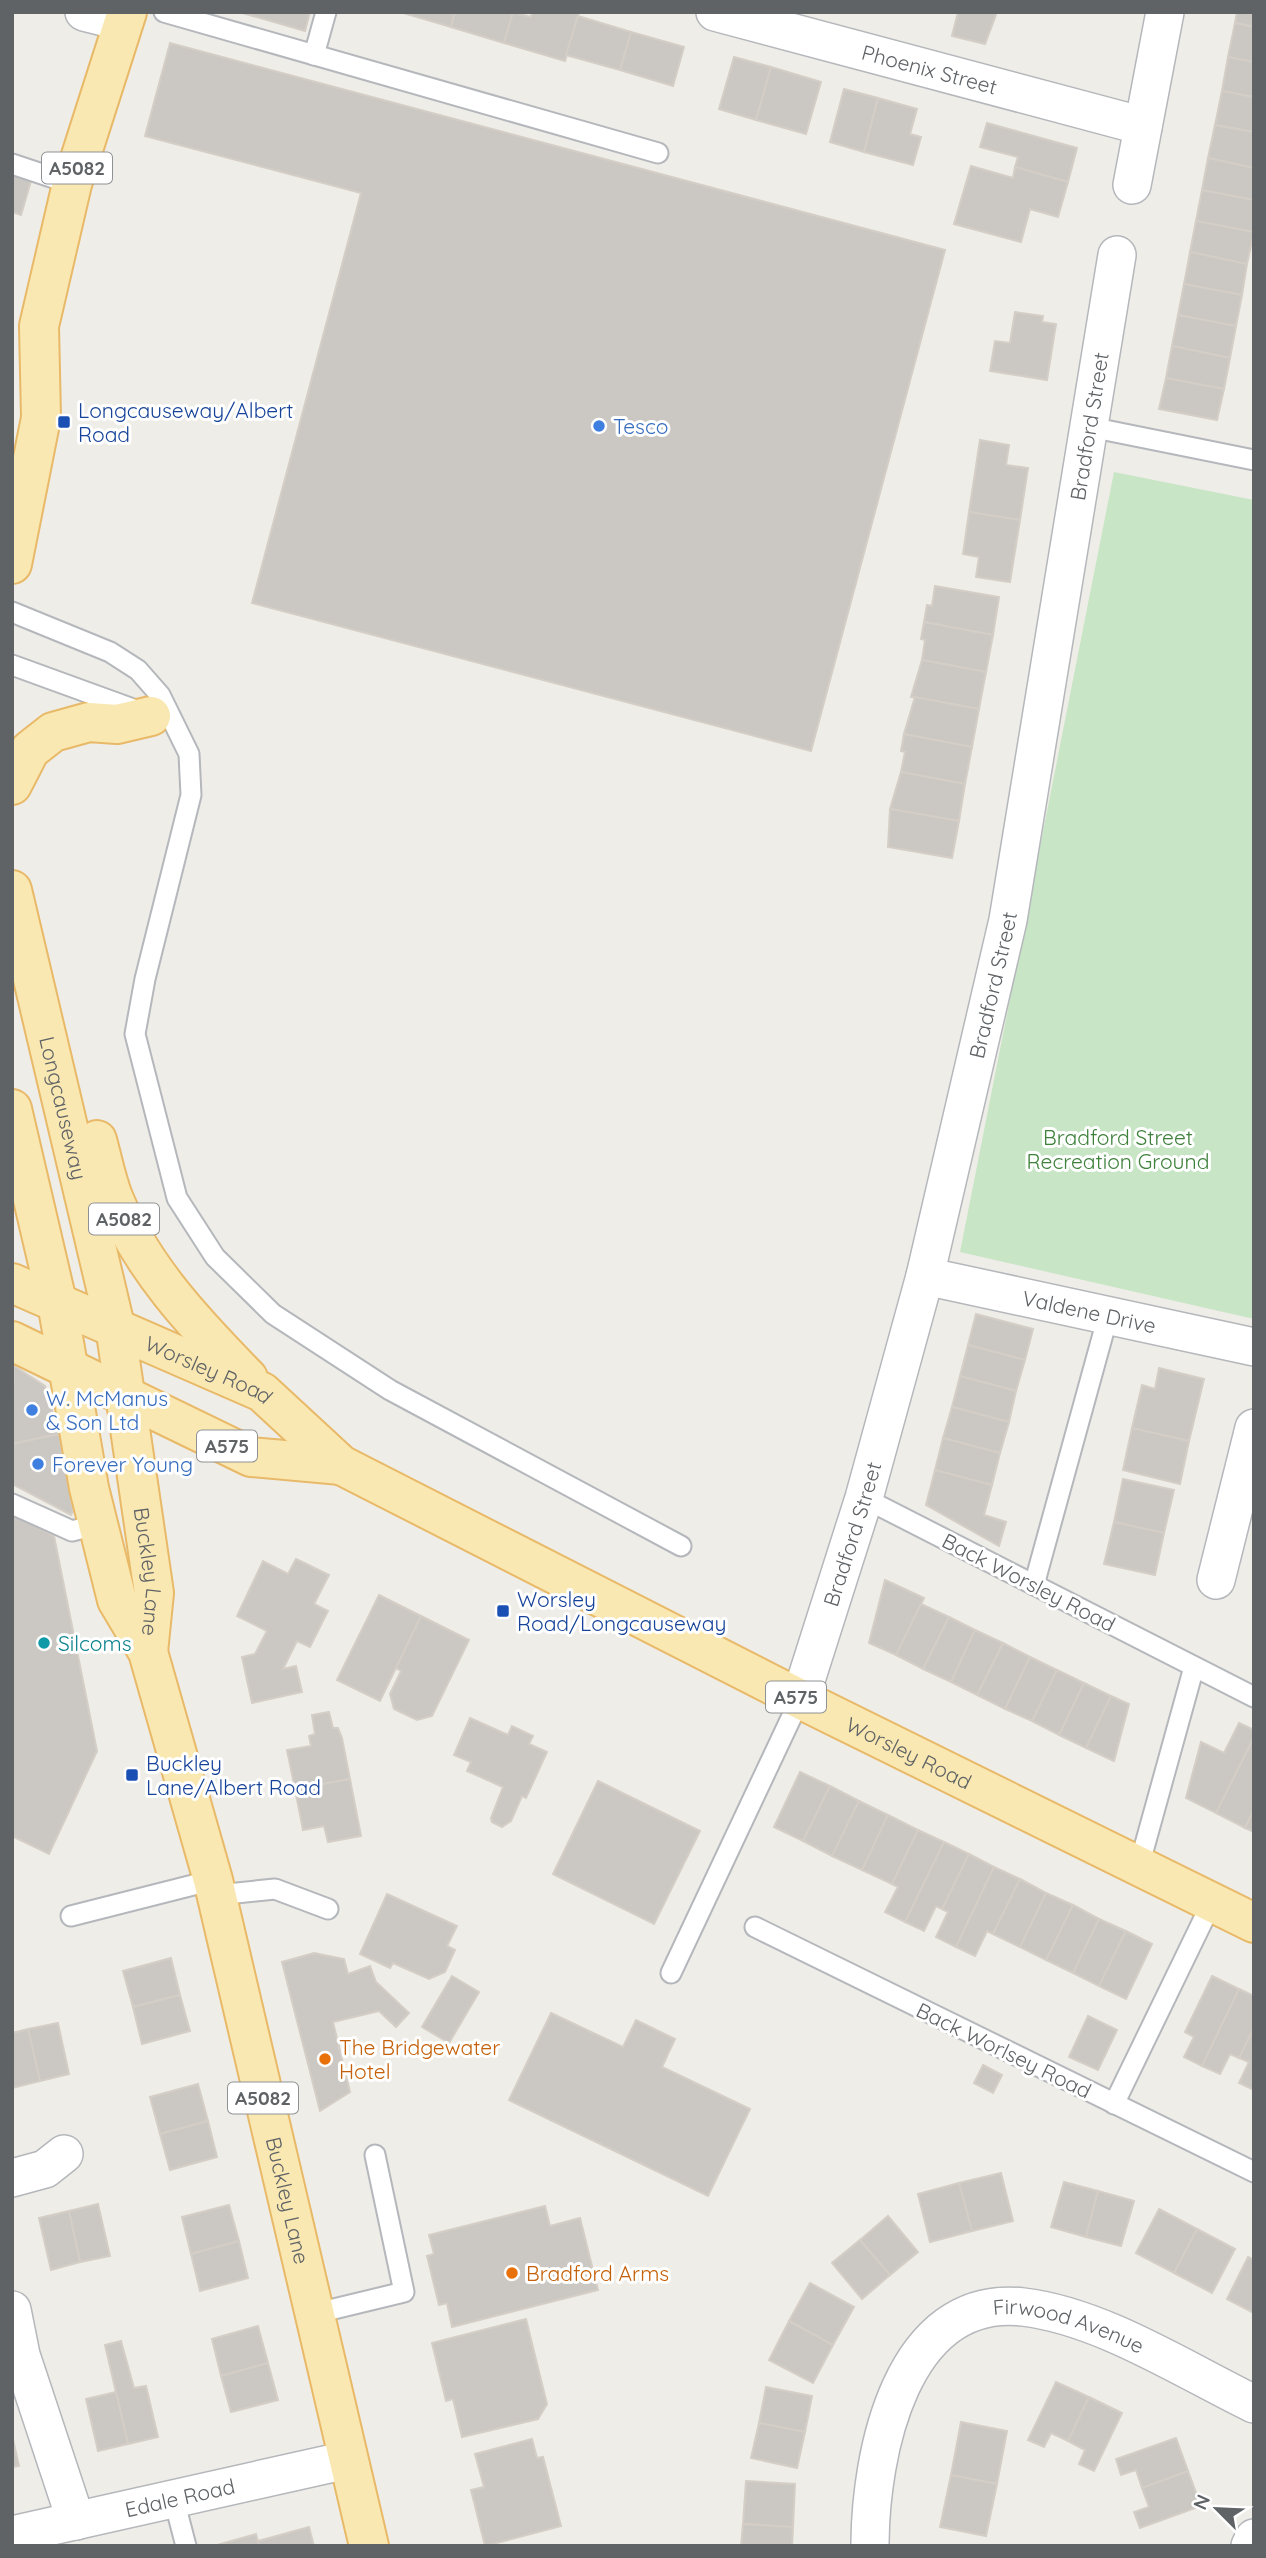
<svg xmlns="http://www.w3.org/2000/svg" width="1266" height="2558" font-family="Quicksand,sans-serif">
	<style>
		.green { fill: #c8e5c6 }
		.building { fill: #cbc8c3; stroke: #d4cec6; stroke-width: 2 }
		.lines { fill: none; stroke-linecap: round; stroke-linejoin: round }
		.lane-casing { stroke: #b4b7bb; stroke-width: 23 }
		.street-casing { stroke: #b4b7bb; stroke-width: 40 }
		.primary-casing { stroke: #e8b968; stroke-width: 42 }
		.lane { stroke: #fff; stroke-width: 19 }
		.street { stroke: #fff; stroke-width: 37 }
		.primary { stroke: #fae8b2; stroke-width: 38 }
		.transit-dot { fill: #1a4fb4; stroke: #fff; stroke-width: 2.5 }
		.shop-dot { fill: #3f7fe0; stroke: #fff; stroke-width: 2.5 }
		.culture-dot { fill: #0f9aa8; stroke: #fff; stroke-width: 2.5 }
		.food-dot { fill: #e8710a; stroke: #fff; stroke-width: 2.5 }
		.labels { text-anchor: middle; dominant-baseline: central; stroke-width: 6; stroke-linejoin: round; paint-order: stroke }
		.shield { fill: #fff; stroke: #8f9294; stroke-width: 2 }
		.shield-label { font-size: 19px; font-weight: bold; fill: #5f6366 }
		.street-label { font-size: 21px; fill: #5f6366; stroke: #fff }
		.transit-label { font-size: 21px; fill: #164399; stroke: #fff; text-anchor: start }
		.shop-label { font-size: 21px; fill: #366cbe; stroke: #fff; text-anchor: start }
		.park-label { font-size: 21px; fill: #3e813b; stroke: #fff }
		.culture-label { font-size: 21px; fill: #0d838f; stroke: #fff; text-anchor: start }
		.food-label { font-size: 21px; fill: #c56008; stroke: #fff; text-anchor: start }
	</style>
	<rect width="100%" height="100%" fill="#efede7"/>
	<path class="green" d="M 1114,472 L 1254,500 L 1254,1319 L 960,1252 Z"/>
	<g class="building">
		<path d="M 239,12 L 310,12 L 305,31 Z"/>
		<path d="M 400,12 L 455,12 L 451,27 Z"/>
		<path d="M 455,12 L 513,12 L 504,43 L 451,27 Z"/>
		<path d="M 513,12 L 531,17 L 532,12 L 579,12 L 565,61 L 504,43 Z"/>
		<path d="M 958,12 L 997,12 L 985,44 L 952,36 Z"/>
		<path d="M 1237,12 L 1254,12 L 1254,27 L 1235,23 Z"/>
		<path d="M 578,16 L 631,32 L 620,70 L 566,55 Z"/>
		<path d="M 1235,23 L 1254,27 L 1254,62 L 1228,57 Z"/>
		<path d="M 631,32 L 684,47 L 673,86 L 620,70 Z"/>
		<path d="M 170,43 L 945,250 L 811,751 L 252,603 L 361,193 L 145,136 Z"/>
		<path d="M 734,57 L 771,67 L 756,120 L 719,109 Z"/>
		<path d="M 1228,57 L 1254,62 L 1254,97 L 1222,91 Z"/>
		<path d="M 771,67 L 821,82 L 806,134 L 756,120 Z"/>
		<path d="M 844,89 L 878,98 L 864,152 L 830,142 Z"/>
		<path d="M 1222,91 L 1254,97 L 1254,132 L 1215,125 Z"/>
		<path d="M 878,98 L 917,109 L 910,134 L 921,137 L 913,165 L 864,152 Z"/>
		<path d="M 987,123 L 1077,148 L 1068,182 L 1015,167 L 1018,157 L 980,147 Z"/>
		<path d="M 1215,125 L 1254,132 L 1254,168 L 1208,158 Z"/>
		<path d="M 1208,158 L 1254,168 L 1254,200 L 1202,190 Z"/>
		<path d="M 971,166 L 1013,178 L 1015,167 L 1068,182 L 1058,217 L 1030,209 L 1021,242 L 954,224 Z"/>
		<path d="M 12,175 L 31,181 L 21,215 L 12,212 Z"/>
		<path d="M 1202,190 L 1254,200 L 1254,232 L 1196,221 Z"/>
		<path d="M 1196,221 L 1254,232 L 1247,264 L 1190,252 Z"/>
		<path d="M 1190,252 L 1247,264 L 1242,295 L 1184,284 Z"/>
		<path d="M 1184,284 L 1242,295 L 1236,326 L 1178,315 Z"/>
		<path d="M 1015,312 L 1043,316 L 1042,322 L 1056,324 L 1047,380 L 990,371 L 995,341 L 1010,343 Z"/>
		<path d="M 1178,315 L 1236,326 L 1230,358 L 1172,346 Z"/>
		<path d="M 1172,346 L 1230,358 L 1224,389 L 1166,378 Z"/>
		<path d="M 1166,378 L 1224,389 L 1217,420 L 1159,409 Z"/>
		<path d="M 980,440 L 1009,445 L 1006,465 L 1028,468 L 1020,520 L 969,512 Z"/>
		<path d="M 969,512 L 1020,520 L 1010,582 L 976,577 L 979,557 L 963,554 Z"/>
		<path d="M 935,586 L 999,597 L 993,635 L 924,622 L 927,605 L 932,606 Z"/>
		<path d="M 924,622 L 993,635 L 986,672 L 922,660 L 925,640 L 921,639 Z"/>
		<path d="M 922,660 L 986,672 L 979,709 L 911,697 Z"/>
		<path d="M 915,697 L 979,709 L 972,747 L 904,734 Z"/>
		<path d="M 904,734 L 972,747 L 965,784 L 901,772 L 905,752 L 901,751 Z"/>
		<path d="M 901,772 L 965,784 L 959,821 L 890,809 Z"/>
		<path d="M 890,809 L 959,821 L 952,858 L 888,847 Z"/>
		<path d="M 976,1314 L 1033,1329 L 1025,1360 L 968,1345 Z"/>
		<path d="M 968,1345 L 1025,1360 L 1016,1391 L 960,1376 Z"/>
		<path d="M 14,1366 L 45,1386 L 59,1434 L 12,1444 Z"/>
		<path d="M 1159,1368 L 1204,1379 L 1189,1441 L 1132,1428 L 1142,1385 L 1155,1389 Z"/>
		<path d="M 960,1376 L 1016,1391 L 1009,1422 L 952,1407 Z"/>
		<path d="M 952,1407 L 1009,1422 L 1000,1453 L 943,1438 Z"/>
		<path d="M 1132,1428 L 1189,1441 L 1180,1484 L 1123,1470 Z"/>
		<path d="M 59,1434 L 73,1511 L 71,1515 L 12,1484 L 12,1444 Z"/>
		<path d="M 943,1438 L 1000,1453 L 992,1485 L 935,1470 Z"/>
		<path d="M 935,1470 L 992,1485 L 984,1515 L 1006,1522 L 999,1546 L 926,1505 Z"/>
		<path d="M 1123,1479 L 1174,1490 L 1164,1533 L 1114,1522 Z"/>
		<path d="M 12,1514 L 54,1536 L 97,1751 L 49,1854 L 12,1836 Z"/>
		<path d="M 1114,1522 L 1164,1533 L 1155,1575 L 1104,1564 Z"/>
		<path d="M 296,1559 L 329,1575 L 314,1604 L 328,1611 L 310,1647 L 297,1641 L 283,1669 L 296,1666 L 302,1692 L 252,1703 L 242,1657 L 255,1654 L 267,1631 L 237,1616 L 263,1561 L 288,1574 Z"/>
		<path d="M 885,1580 L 924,1598 L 896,1655 L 869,1643 Z"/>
		<path d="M 379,1595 L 421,1616 L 380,1701 L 337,1680 Z"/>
		<path d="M 921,1604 L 949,1617 L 923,1669 L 896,1655 Z"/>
		<path d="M 421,1616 L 469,1640 L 432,1716 L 417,1720 L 394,1709 L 390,1694 L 401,1671 L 396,1668 Z"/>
		<path d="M 949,1617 L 975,1630 L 951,1682 L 923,1669 Z"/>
		<path d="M 975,1630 L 1003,1643 L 977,1695 L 951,1682 Z"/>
		<path d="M 1003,1643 L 1030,1657 L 1005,1709 L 977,1695 Z"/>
		<path d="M 1030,1657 L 1057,1670 L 1032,1721 L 1005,1709 Z"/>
		<path d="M 1057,1670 L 1084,1683 L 1059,1735 L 1032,1721 Z"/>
		<path d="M 1084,1683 L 1111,1696 L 1086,1748 L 1059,1735 Z"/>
		<path d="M 1111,1696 L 1129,1704 L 1114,1761 L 1086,1748 Z"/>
		<path d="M 329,1712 L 333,1728 L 338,1728 L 342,1738 L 350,1779 L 295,1789 L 287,1750 L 311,1746 L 309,1736 L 315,1734 L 312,1715 Z"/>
		<path d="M 470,1718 L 508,1735 L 512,1726 L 533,1736 L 529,1744 L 547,1752 L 526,1798 L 522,1796 L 511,1821 L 502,1827 L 492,1822 L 491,1818 L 503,1787 L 467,1771 L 471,1762 L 454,1755 Z"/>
		<path d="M 1239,1723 L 1254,1730 L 1254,1737 L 1216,1813 L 1186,1798 L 1201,1742 L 1224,1753 Z"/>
		<path d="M 1254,1737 L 1254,1810 L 1245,1828 L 1216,1813 Z"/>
		<path d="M 800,1772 L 830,1786 L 803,1841 L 774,1827 Z"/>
		<path d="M 350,1779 L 361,1836 L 328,1842 L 324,1826 L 303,1830 L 295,1789 Z"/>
		<path d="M 598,1781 L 700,1831 L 654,1924 L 553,1874 Z"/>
		<path d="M 830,1786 L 859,1801 L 832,1856 L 803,1841 Z"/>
		<path d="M 859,1801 L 888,1815 L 862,1870 L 832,1856 Z"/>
		<path d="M 1254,1810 L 1254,1832 L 1245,1828 Z"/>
		<path d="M 888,1815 L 918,1830 L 892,1884 L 862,1870 Z"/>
		<path d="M 918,1830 L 944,1842 L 905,1922 L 885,1912 L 898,1887 L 892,1884 Z"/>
		<path d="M 944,1842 L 969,1854 L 942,1909 L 936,1906 L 924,1931 L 905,1922 Z"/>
		<path d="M 969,1854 L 994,1867 L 956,1947 L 936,1937 L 948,1912 L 942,1909 Z"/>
		<path d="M 994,1867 L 1020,1879 L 993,1934 L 987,1931 L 975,1956 L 956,1947 Z"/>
		<path d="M 1020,1879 L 1046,1893 L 1020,1947 L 993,1934 Z"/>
		<path d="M 1046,1893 L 1073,1905 L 1046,1960 L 1020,1947 Z"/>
		<path d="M 387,1894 L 457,1926 L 447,1946 L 455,1950 L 445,1972 L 429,1979 L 393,1963 L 390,1968 L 360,1954 Z"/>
		<path d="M 1073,1905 L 1099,1919 L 1073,1973 L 1046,1960 Z"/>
		<path d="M 1099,1919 L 1126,1931 L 1099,1986 L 1073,1973 Z"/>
		<path d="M 1126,1931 L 1152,1944 L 1126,1999 L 1099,1986 Z"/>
		<path d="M 314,1953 L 344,1959 L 348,1974 L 370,1966 L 376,1982 L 409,2013 L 396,2027 L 379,2011 L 333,2022 L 350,2092 L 320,2111 L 282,1962 Z"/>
		<path d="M 171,1958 L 180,1995 L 133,2007 L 123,1971 Z"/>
		<path d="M 452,1976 L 479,1992 L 449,2043 L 422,2027 Z"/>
		<path d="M 1212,1976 L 1239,1989 L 1202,2066 L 1184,2057 L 1194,2037 L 1185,2032 Z"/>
		<path d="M 1239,1989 L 1254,1996 L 1254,2028 L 1239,2058 L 1230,2054 L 1220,2074 L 1202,2066 Z"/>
		<path d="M 180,1995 L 190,2031 L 142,2044 L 133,2007 Z"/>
		<path d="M 551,2013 L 623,2047 L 636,2020 L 675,2039 L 662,2067 L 750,2109 L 708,2196 L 509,2100 Z"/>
		<path d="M 1088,2016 L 1117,2030 L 1098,2070 L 1069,2057 Z"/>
		<path d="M 58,2023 L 69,2074 L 40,2081 L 28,2029 Z"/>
		<path d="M 1254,2028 L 1254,2090 L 1239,2083 L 1249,2062 L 1239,2058 Z"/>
		<path d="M 28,2029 L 40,2081 L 12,2088 L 12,2033 Z"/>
		<path d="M 983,2065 L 1002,2075 L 993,2093 L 974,2083 Z"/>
		<path d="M 198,2084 L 208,2121 L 160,2134 L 150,2097 Z"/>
		<path d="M 208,2121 L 217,2157 L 170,2170 L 160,2134 Z"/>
		<path d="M 1001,2173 L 1013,2221 L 972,2231 L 959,2183 Z"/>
		<path d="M 1064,2182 L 1098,2191 L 1086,2237 L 1051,2227 Z"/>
		<path d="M 959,2183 L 972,2231 L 930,2242 L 918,2194 Z"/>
		<path d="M 1098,2191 L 1134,2201 L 1121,2246 L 1086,2237 Z"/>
		<path d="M 98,2204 L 110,2256 L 80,2262 L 69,2211 Z"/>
		<path d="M 229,2205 L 239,2241 L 191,2254 L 182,2217 Z"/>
		<path d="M 545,2206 L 550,2226 L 580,2218 L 598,2290 L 452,2327 L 447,2303 L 439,2305 L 427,2256 L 434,2254 L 429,2235 Z"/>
		<path d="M 1159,2209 L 1197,2229 L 1174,2273 L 1136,2253 Z"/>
		<path d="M 69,2211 L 80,2262 L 51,2270 L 39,2218 Z"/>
		<path d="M 888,2216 L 918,2252 L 890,2275 L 860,2240 Z"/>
		<path d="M 1197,2229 L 1235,2249 L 1212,2293 L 1174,2273 Z"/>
		<path d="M 860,2240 L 890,2275 L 862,2299 L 832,2263 Z"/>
		<path d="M 239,2241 L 248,2278 L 200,2291 L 191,2254 Z"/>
		<path d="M 1248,2257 L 1254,2260 L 1254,2313 L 1227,2299 Z"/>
		<path d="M 810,2283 L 854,2307 L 833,2345 L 789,2321 Z"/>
		<path d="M 526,2319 L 547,2404 L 538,2419 L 462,2437 L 453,2399 L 446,2401 L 432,2343 Z"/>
		<path d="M 789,2321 L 833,2345 L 813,2383 L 769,2360 Z"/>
		<path d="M 258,2326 L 268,2363 L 221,2376 L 212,2339 Z"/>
		<path d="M 121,2341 L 134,2388 L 146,2386 L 158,2437 L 128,2444 L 105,2345 Z"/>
		<path d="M 268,2363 L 278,2400 L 231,2412 L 221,2376 Z"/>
		<path d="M 1056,2382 L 1089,2397 L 1068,2441 L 1051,2433 L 1044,2447 L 1028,2440 Z"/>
		<path d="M 766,2387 L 812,2396 L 805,2432 L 759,2423 Z"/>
		<path d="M 116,2392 L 128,2444 L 98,2451 L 86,2399 Z"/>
		<path d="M 1089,2397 L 1122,2413 L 1094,2471 L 1079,2464 L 1085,2450 L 1068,2441 Z"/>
		<path d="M 961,2422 L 1007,2431 L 997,2484 L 951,2475 Z"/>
		<path d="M 759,2423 L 805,2432 L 797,2468 L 751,2458 Z"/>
		<path d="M 12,2435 L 19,2466 L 12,2467 Z"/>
		<path d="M 1176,2438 L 1188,2471 L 1142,2488 L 1136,2470 L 1121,2475 L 1116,2459 Z"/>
		<path d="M 532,2439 L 537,2458 L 543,2457 L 561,2526 L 485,2546 L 471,2490 L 484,2487 L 475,2454 Z"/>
		<path d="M 1188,2471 L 1201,2506 L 1140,2528 L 1134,2512 L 1149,2507 L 1142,2488 Z"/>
		<path d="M 951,2475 L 997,2484 L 986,2536 L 940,2527 Z"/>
		<path d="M 746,2481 L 795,2484 L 793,2527 L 743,2524 Z"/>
		<path d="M 743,2524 L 793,2527 L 792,2546 L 741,2546 Z"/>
		<path d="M 309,2527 L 314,2546 L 259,2546 L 258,2541 Z"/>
		<path d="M 256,2534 L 259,2546 L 217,2546 L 217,2545 Z"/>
	</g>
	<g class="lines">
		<defs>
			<g id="lane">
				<path d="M 164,12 L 658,153"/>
				<path d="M 314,55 L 326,12"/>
				<path d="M 12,164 L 72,184"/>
				<path d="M 1090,427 L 1254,460"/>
				<path d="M 12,612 L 110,652 L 138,670 L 160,695 L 189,754 L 191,795 L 145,979 L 135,1034 L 177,1198 L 215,1257 L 273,1314 L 390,1390 L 681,1546"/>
				<path d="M 12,665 L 144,713"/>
				<path d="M 864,1498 L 1254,1697"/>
				<path d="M 12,1504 L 72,1531 L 99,1524"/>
				<path d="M 1034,1585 L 1108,1316"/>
				<path d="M 1139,1866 L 1194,1667"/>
				<path d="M 217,1895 L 275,1889 L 328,1909"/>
				<path d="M 71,1916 L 213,1880"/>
				<path d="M 755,1927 L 1254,2172"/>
				<path d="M 671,1973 L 800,1699"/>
				<path d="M 1114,2104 L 1212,1902"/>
				<path d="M 313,2314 L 404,2292 L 375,2155"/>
				<path d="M 174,2500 L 186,2546"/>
			</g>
			<g id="street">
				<path d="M 84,12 L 124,22"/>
				<path id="s1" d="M 715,12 L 1143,126"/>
				<path d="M 1132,185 L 1165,12"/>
				<path id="s2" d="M 925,1276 L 1254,1347"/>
				<path d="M 1216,1580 L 1254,1428"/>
				<path id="s3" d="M 800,1699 L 864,1498 L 925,1276 L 1008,920 L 1117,255"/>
				<path d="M 12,2178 L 45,2169 L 64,2154"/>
				<path d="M 12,2310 L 21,2355 L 76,2521"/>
				<path id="s4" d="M 12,2535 L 347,2460"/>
				<path id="s5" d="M 870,2546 C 870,2455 901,2293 1023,2307 C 1101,2316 1184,2370 1254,2404"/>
				<path d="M 1250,2546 L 1254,2538"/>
			</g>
			<g id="primary">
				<path d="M 12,564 L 41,418 L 39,326 L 72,184 L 127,12"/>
				<path d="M 12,785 L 30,750 L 53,732 L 89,722 L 117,724 L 151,716"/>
				<path id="s6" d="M 12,890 L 115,1326 L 154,1593 L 148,1652"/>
				<path id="s7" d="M 12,1109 L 57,1302 L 89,1488 L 117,1600 L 148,1652 L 213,1880 L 369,2546"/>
				<path d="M 97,1140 C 102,1158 106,1179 113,1197 C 142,1268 195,1324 248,1378"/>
				<path id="s8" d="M 12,1283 L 262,1392 L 341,1465 L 800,1699 L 1254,1923"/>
				<path d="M 12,1341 L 251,1457 L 341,1465"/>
			</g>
		</defs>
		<use href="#lane" class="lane-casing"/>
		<use href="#street" class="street-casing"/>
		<use href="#primary" class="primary-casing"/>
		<use href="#lane" class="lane"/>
		<use href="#street" class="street"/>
		<use href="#primary" class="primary"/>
	</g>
	<g class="transit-dot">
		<rect x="57" y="415" width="14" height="14" rx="3.5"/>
		<rect x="496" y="1604" width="14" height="14" rx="3.5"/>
		<rect x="125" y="1768" width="14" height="14" rx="3.5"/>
	</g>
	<g class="shop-dot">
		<circle cx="599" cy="426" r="7"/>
		<circle cx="32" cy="1410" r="7"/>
		<circle cx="38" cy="1464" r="7"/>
	</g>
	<circle class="culture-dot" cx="44" cy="1643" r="7"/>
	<g class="food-dot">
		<circle cx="325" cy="2059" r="7"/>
		<circle cx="512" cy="2273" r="7"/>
	</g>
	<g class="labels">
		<g class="shield">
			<rect x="42" y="152.5" width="70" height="31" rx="5"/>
			<rect x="89" y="1203.5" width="70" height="31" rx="5"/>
			<rect x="197" y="1430.5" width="60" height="31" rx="5"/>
			<rect x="766" y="1681.5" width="60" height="31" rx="5"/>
			<rect x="228" y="2082.5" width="70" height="31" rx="5"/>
		</g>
		<g class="shield-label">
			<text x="77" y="168">A5082</text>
			<text x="124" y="1219">A5082</text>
			<text x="227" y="1446">A575</text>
			<text x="796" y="1697">A575</text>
			<text x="263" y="2098">A5082</text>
		</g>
		<g class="street-label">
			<text stroke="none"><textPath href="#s1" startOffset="222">Phoenix Street</textPath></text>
			<text stroke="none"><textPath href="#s3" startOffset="1307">Bradford Street</textPath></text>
			<text stroke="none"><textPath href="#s3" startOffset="740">Bradford Street</textPath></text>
			<text stroke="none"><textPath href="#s6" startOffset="224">Longcauseway</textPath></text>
			<text stroke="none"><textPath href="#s2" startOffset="168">Valdene Drive</textPath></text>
			<text stroke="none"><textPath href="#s8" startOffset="215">Worsley Road</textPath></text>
			<text stroke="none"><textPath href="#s3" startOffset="173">Bradford Street</textPath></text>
			<text stroke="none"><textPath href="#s6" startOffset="696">Buckley Lane</textPath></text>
			<text transform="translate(1029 1582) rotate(27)">Back Worsley Road</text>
			<text stroke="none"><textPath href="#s8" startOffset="1017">Worsley Road</textPath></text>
			<text transform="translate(1004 2050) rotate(26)">Back Worlsey Road</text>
			<text stroke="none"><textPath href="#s7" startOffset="1129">Buckley Lane</textPath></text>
			<text stroke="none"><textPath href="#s5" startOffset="369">Firwood Avenue</textPath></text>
			<text stroke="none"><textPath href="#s4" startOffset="172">Edale Road</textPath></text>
		</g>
		<g class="transit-label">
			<text x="78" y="410">Longcauseway/Albert<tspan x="78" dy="24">Road</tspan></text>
			<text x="517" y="1599">Worsley<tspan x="517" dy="24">Road/Longcauseway</tspan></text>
			<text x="146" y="1763">Buckley<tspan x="146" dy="24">Lane/Albert Road</tspan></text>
		</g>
		<g class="shop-label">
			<text x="613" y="426">Tesco</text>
			<text x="46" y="1398">W. McManus<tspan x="46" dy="24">&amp; Son Ltd</tspan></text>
			<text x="52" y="1464">Forever Young</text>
		</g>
		<g class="park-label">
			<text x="1118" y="1137">Bradford Street<tspan x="1118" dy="24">Recreation Ground</tspan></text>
		</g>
		<g class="culture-label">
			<text x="58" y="1643">Silcoms</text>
		</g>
		<g class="food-label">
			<text x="339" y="2047">The Bridgewater<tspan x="339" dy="24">Hotel</tspan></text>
			<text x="526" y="2273">Bradford Arms</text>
		</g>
	</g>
	<rect width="1266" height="2558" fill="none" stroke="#5f6366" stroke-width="28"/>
	<g transform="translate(1217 2509) rotate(294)" stroke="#ffffff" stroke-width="5" paint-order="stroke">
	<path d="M0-5L12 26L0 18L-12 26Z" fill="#5f6366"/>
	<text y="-10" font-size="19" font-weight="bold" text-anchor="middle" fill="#5f6366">N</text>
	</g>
</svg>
